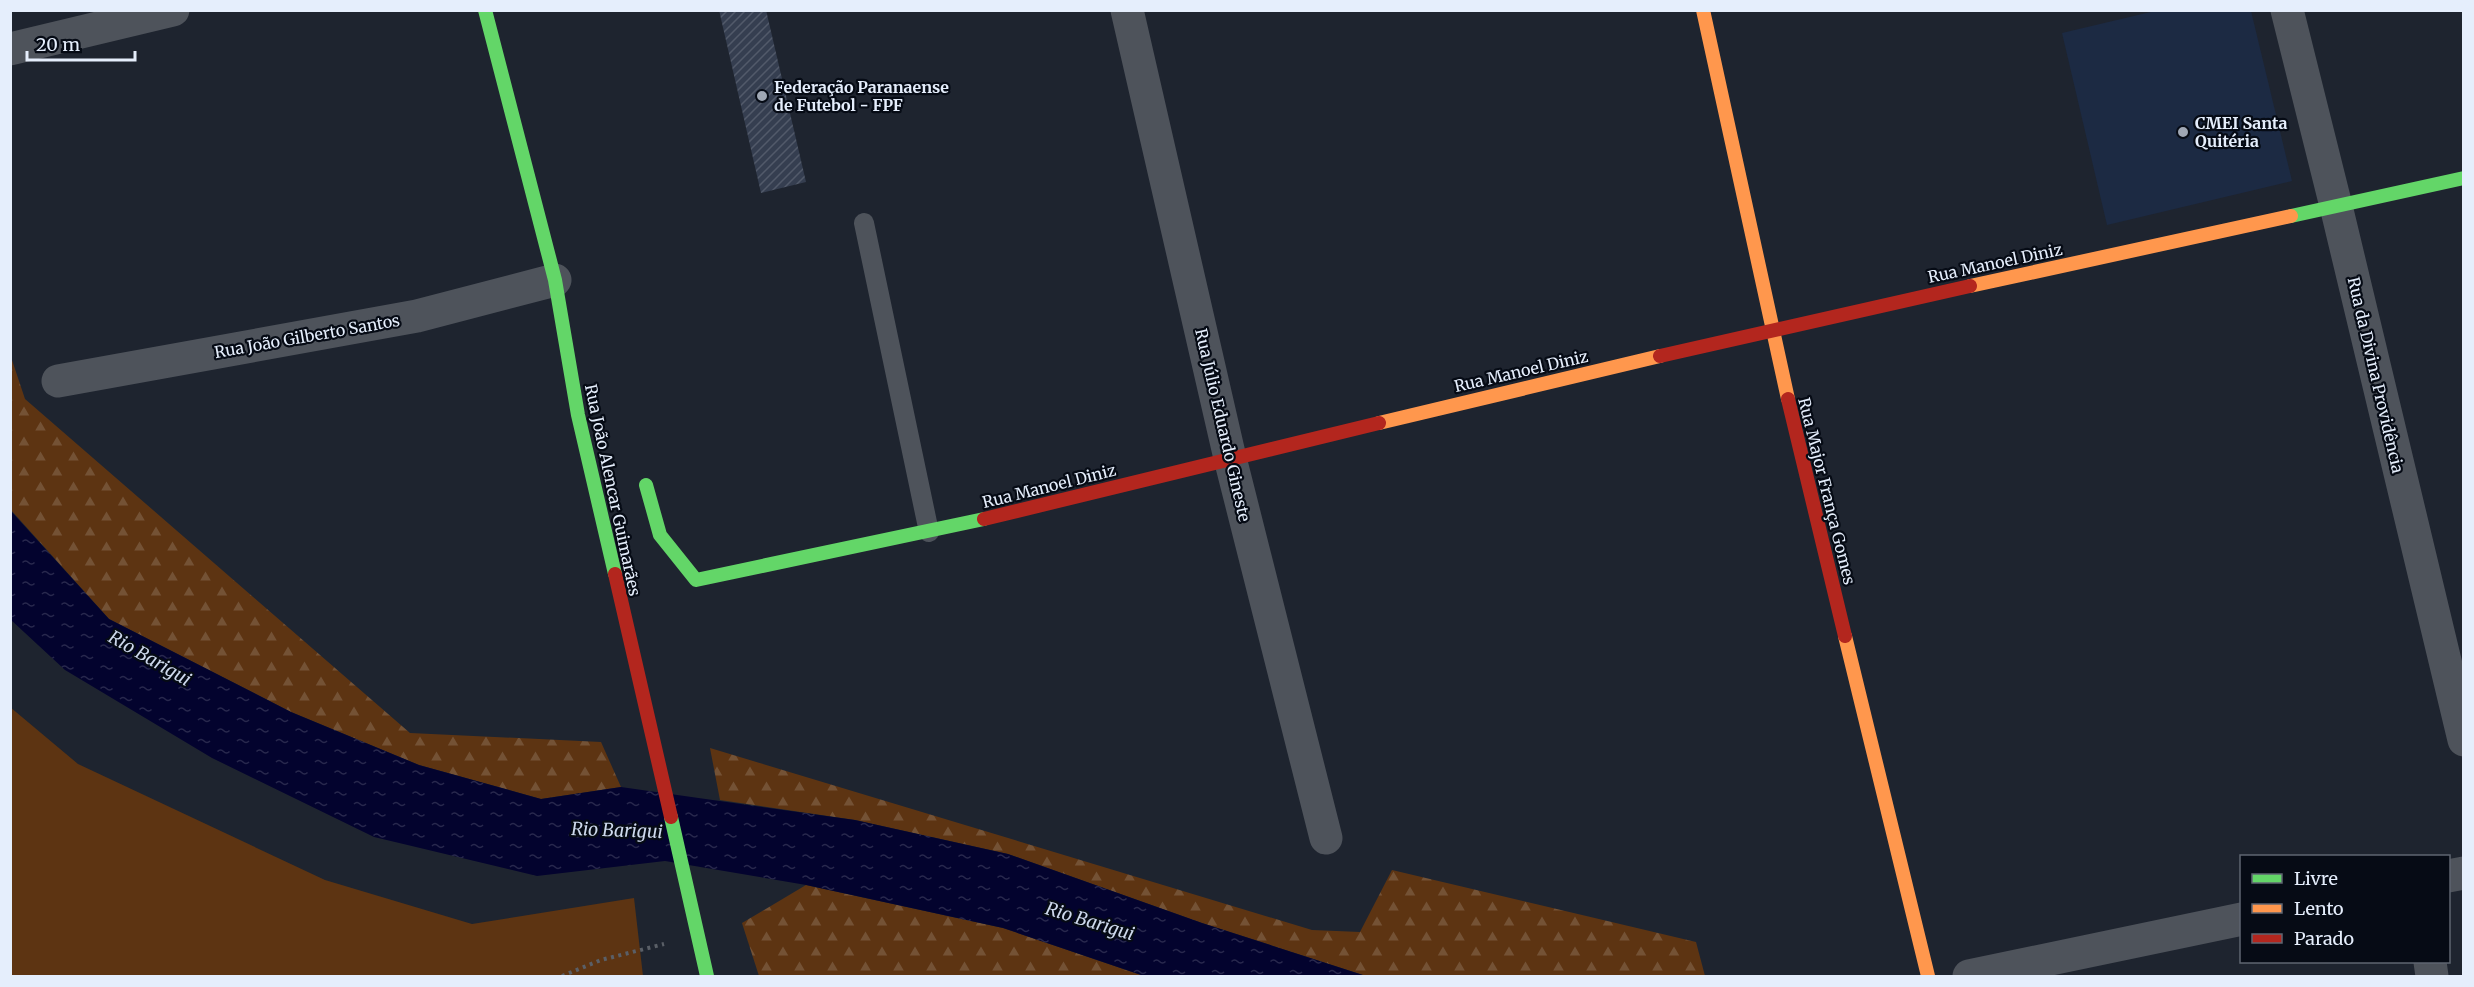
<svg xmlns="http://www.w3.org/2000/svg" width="2474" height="987" font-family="Merriweather,serif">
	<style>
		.built { fill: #1c2a43 }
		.grass { fill: #5d3412 }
		.forest { fill: url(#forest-firs) }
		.water { fill: url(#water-ripples) }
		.building { fill: url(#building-hatch) }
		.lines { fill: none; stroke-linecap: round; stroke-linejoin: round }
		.path { stroke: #5a5f67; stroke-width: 4; stroke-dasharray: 3 4.5; stroke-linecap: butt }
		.lane { stroke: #4e535b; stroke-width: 20 }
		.street { stroke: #4e535b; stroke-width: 33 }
		.fast { stroke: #63d668; stroke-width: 14 }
		.slow { stroke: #ff974d; stroke-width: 14 }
		.jam { stroke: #b3261e; stroke-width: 14 }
		.poi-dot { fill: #9fa7b4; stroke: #060b15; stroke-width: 2 }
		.labels { text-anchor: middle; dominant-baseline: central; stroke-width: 4.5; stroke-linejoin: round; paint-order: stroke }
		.poi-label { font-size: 16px; font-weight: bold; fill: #e5eefc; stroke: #060b15; text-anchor: start }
		.street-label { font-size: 16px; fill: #e5eefc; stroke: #060b15 }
		.water-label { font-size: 18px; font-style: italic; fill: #ced9ed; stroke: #060b15 }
	</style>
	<defs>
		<pattern id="forest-firs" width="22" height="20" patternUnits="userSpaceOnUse" patternTransform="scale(1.5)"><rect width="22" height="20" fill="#5d3412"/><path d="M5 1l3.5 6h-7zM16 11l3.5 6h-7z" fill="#745235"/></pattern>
		<pattern id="water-ripples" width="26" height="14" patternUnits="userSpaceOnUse" patternTransform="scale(1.5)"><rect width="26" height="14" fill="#03032e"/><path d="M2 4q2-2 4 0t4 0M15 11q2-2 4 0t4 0" fill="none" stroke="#28284d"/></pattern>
		<pattern id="building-hatch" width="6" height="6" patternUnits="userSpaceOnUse" patternTransform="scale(1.5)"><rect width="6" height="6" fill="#353e50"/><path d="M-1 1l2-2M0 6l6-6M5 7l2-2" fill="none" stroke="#525a6a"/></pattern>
	</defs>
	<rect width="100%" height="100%" fill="#1e242f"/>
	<path class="built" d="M 2155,11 L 2251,11 L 2292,181 L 2107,225 L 2062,33 Z"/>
	<path class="grass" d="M 10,707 L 78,764 L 325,880 L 472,924 L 634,898 L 643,976 L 11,976 Z"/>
	<g class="forest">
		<path d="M 10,354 L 25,399 L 410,733 L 601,742 L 621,787 L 541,799 L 419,765 L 291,712 L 109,619 L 11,510 Z"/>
		<path d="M 710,748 L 1312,930 L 1360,932 L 1392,870 L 1696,942 L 1705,976 L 1366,976 L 1202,923 L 1008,854 L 855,820 L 720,800 Z"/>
		<path d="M 806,885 L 1003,928 L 1144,976 L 759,976 L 742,923 Z"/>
	</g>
	<path class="water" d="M 10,510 L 109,619 L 291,712 L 419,765 L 541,799 L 621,787 L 855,820 L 1008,854 L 1202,923 L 1366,976 L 1144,976 L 1003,928 L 806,885 L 665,861 L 537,876 L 374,837 L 212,758 L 65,670 L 11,620 Z"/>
	<path class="building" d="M 719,10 L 766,10 L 806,182 L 761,193 Z"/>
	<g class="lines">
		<path class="path" d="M 562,976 L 601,960 L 664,944"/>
		<path class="lane" d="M 864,223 L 929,532"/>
		<g class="street">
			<path d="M 1127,10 L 1230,458 L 1326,838"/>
			<path d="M 2287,10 L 2336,206 L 2464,740"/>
			<path d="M 10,49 L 173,10"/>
			<path d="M 58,381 L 417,316 L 555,280"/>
			<path d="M 2448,876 L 2464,873"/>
			<path d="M 2430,962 L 2432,976"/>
			<path d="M 1969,976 L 2242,919"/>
		</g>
		<g class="fast">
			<path d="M 485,10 L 555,280 L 578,415 L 615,574"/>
			<path d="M 2291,216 L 2464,178"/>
			<path d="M 646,485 L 660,535 L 696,580 L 984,519"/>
			<path d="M 671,817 L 707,976"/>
		</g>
		<g class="slow">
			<path d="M 1703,10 L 1788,399"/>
			<path d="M 1970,286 L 2291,216"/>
			<path d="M 1379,423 L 1660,356"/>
			<path d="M 1845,636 L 1928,976"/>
		</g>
		<g class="jam">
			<path d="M 1660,356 L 1970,286"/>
			<path d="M 1788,399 L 1845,636"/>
			<path d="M 984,519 L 1379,423"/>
			<path d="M 615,574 L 671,817"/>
		</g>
	</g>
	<g class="poi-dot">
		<circle cx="762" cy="96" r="6"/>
		<circle cx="2183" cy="132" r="6"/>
	</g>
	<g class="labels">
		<g class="poi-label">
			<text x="774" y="87">Federação Paranaense<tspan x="774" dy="18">de Futebol - FPF</tspan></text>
			<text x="2195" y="123">CMEI Santa<tspan x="2195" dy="18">Quitéria</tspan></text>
		</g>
		<g class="street-label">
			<text transform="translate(1995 263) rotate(-12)">Rua Manoel Diniz</text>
			<text transform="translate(307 336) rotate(-10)">Rua João Gilberto Santos</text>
			<text transform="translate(1521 371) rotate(-13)">Rua Manoel Diniz</text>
			<text transform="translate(2376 375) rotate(77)">Rua da Divina Providência</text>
			<text transform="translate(1223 425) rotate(77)">Rua Júlio Eduardo Gineste</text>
			<text transform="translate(1049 486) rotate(-14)">Rua Manoel Diniz</text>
			<text transform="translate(613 490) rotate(78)">Rua João Alencar Guimarães</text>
			<text transform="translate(1827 491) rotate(76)">Rua Major França Gomes</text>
		</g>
		<g class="water-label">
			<text transform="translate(150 658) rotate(30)">Rio Barigui</text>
			<text transform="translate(617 830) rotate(2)">Rio Barigui</text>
			<text transform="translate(1090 921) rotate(17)">Rio Barigui</text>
		</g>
	</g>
	<rect width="2474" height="987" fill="none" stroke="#e5eefc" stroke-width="24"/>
	<rect x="2240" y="855" width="210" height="108" fill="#060b15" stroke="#5f6671" stroke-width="1.5"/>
	<rect x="2252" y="874" width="30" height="9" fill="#63d668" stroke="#5f6671" stroke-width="1.5"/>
	<text x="2294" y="885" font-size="18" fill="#e5eefc">Livre</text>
	<rect x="2252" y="904" width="30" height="9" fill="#ff974d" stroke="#5f6671" stroke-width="1.5"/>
	<text x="2294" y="915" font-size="18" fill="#e5eefc">Lento</text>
	<rect x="2252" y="934" width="30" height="9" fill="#b3261e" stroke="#5f6671" stroke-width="1.5"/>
	<text x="2294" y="945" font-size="18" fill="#e5eefc">Parado</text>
	<path d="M27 51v9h108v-9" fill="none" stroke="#e5eefc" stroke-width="3"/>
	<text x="36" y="51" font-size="18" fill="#e5eefc" stroke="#060b15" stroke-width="4.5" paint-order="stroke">20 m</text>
</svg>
